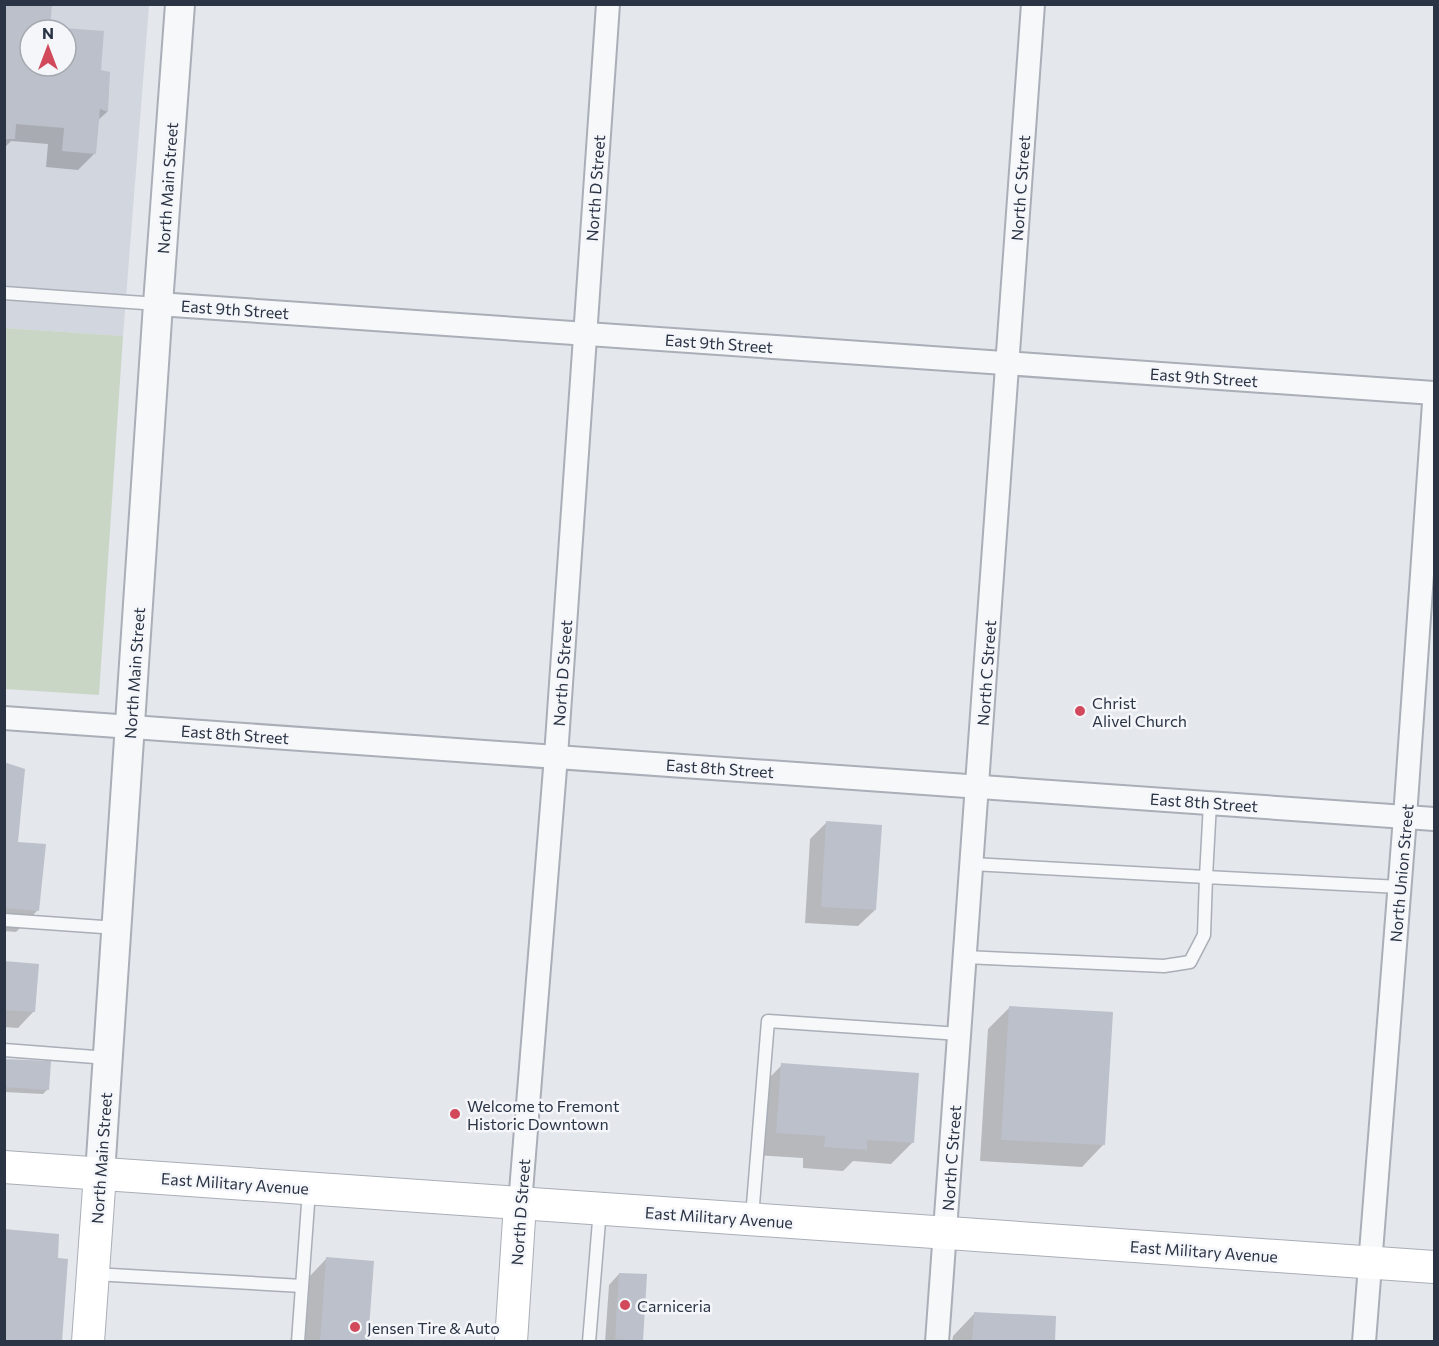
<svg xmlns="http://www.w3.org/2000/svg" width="1439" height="1346" font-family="Commissioner,sans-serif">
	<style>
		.built { fill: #d2d6de; fill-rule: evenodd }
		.green { fill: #c9d6c5 }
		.shadow { fill: #0003; fill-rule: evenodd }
		.building { fill: #bbc0ca; fill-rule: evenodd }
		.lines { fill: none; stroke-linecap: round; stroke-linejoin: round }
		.service-casing { stroke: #a9aeb7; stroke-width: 15 }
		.minor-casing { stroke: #a9aeb7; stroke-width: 26 }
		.tertiary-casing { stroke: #a9aeb7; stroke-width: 32 }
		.secondary-casing { stroke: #a9aeb7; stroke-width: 34 }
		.service { stroke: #f7f8fa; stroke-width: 12 }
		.minor { stroke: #f7f8fa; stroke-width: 22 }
		.tertiary { stroke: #f7f8fa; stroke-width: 28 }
		.secondary { stroke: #fff; stroke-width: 32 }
		.poi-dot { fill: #d1495b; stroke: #f4f6f9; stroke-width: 2 }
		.labels { text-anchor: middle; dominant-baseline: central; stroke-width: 5; stroke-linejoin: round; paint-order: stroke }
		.street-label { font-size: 16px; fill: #2b3445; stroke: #f4f6f9 }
		.poi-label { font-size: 16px; fill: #2b3445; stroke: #f4f6f9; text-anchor: start }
	</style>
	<rect width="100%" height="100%" fill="#e4e7ec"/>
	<path class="built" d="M 4,5 L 149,5 L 123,336 L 5,328 ZM 30,30 L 66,30 L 66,66 L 30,66 Z"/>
	<path class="green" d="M 5,328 L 123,336 L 99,695 L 5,689 Z"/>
	<g class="shadow">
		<path d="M 4,4 L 76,4 L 74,6 L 50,6 L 49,28 L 102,32 L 99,71 L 109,73 L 107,112 L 97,121 L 95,153 L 78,170 L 46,167 L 48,144 L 11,141 L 4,148 ZM 30,30 L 66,30 L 66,66 L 30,66 Z"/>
		<path d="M 4,764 L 17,843 L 37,911 L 16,932 L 4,931 Z"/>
		<path d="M 826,823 L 875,910 L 858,926 L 805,923 L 810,839 Z"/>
		<path d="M 4,962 L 34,1011 L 18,1028 L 4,1027 Z"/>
		<path d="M 1009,1008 L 1103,1145 L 1082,1167 L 980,1161 L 988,1029 Z"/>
		<path d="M 4,1060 L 48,1089 L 43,1094 L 4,1092 Z"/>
		<path d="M 782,1065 L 913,1142 L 891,1164 L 853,1161 L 843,1171 L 803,1168 L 803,1158 L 755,1155 L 760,1087 Z"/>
		<path d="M 326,1259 L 367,1342 L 305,1342 L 310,1276 Z"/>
		<path d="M 619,1274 L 641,1340 L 640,1342 L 605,1342 L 609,1285 Z"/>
		<path d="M 974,1314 L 1053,1342 L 952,1342 L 953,1336 Z"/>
	</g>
	<g class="building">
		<path d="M 4,4 L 52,4 L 50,27 L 104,31 L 101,70 L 110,72 L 108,112 L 100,109 L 96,154 L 62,151 L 64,128 L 16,124 L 15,139 L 4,139 ZM 30,30 L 66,30 L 66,66 L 30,66 Z"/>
		<path d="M 4,762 L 25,769 L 18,842 L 46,844 L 39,911 L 4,908 Z"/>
		<path d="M 826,821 L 882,825 L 876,910 L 821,907 Z"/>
		<path d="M 4,961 L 39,964 L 35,1012 L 4,1010 Z"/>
		<path d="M 1009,1006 L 1113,1012 L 1105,1145 L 1001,1140 Z"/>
		<path d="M 4,1059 L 51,1061 L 49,1090 L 4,1087 Z"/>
		<path d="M 781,1063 L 919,1073 L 914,1143 L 867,1140 L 867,1150 L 824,1147 L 825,1136 L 776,1133 Z"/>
		<path d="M 4,1229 L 59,1234 L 58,1258 L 68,1259 L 62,1342 L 4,1342 Z"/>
		<path d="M 326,1257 L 374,1261 L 368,1342 L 320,1342 Z"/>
		<path d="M 619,1273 L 647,1274 L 643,1341 L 615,1339 Z"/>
		<path d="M 974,1312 L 1056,1316 L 1055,1342 L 972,1342 Z"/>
	</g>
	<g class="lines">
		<defs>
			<g id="service">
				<path d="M 4,293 L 158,304"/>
				<path d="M 972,864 L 1206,877 L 1210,803"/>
				<path d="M 4,920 L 117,928"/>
				<path d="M 965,957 L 1164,966 L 1190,962 L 1204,935 L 1206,877 L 1400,887"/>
				<path d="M 4,1050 L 108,1058"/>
				<path d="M 752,1217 L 768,1021 L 960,1034"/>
				<path d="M 94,1274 L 302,1286"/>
				<path d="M 298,1342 L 309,1190"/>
				<path d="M 589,1342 L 600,1209"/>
			</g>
			<g id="minor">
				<path d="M 158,304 L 1434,393"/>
				<path d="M 4,718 L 1434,819"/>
				<path d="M 520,1204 L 556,756 L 608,4"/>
				<path d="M 937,1342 L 1033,4"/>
				<path d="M 1364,1342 L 1405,817 L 1434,403"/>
			</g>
			<path id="tertiary" d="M 100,1174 L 158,304 L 180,4"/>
			<g id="secondary">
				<path d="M 4,1167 L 1434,1267"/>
				<path d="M 88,1342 L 100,1174"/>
				<path d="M 511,1342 L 520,1204"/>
			</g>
		</defs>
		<use href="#service" class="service-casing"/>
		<use href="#minor" class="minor-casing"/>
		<use href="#tertiary" class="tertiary-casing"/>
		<use href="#secondary" class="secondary-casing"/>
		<use href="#service" class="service"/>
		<use href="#minor" class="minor"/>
		<use href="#tertiary" class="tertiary"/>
		<use href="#secondary" class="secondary"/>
	</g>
	<g class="poi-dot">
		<circle cx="1080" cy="711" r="6"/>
		<circle cx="455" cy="1114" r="6"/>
		<circle cx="625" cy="1305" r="6"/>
		<circle cx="355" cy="1327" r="6"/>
	</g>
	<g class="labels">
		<g class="street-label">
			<text transform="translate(167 188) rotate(-86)">North Main Street</text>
			<text transform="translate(595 188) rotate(-86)">North D Street</text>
			<text transform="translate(1020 188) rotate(-86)">North C Street</text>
			<text transform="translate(235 309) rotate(4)">East 9th Street</text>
			<text transform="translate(719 343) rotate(4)">East 9th Street</text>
			<text transform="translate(1204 377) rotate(4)">East 9th Street</text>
			<text transform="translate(134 673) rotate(-86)">North Main Street</text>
			<text transform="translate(562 673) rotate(-86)">North D Street</text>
			<text transform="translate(986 673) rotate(-86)">North C Street</text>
			<text transform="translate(235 734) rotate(4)">East 8th Street</text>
			<text transform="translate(720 768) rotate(4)">East 8th Street</text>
			<text transform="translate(1204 802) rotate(4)">East 8th Street</text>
			<text transform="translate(1401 873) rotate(-85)">North Union Street</text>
			<text transform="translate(101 1158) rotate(-86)">North Main Street</text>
			<text transform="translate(951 1158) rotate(-86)">North C Street</text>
			<text transform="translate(235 1183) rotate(4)">East Military Avenue</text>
			<text transform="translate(520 1212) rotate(-86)">North D Street</text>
			<text transform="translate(719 1217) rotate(4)">East Military Avenue</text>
			<text transform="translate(1204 1251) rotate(4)">East Military Avenue</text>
		</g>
		<g class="poi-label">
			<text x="1092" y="702">Christ<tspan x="1092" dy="18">Alivel Church</tspan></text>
			<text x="467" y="1105">Welcome to Fremont<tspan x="467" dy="18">Historic Downtown</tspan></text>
			<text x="637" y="1305">Carniceria</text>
			<text x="367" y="1327">Jensen Tire &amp; Auto</text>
		</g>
	</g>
	<rect width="1439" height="1346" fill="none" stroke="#2b3445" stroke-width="12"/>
	<g transform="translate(48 48)"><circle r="28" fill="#f4f6f9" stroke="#a4a8b1" stroke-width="1.5"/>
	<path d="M0-4.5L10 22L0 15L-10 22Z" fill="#d1495b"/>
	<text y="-9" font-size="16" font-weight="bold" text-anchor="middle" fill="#2b3445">N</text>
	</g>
</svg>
